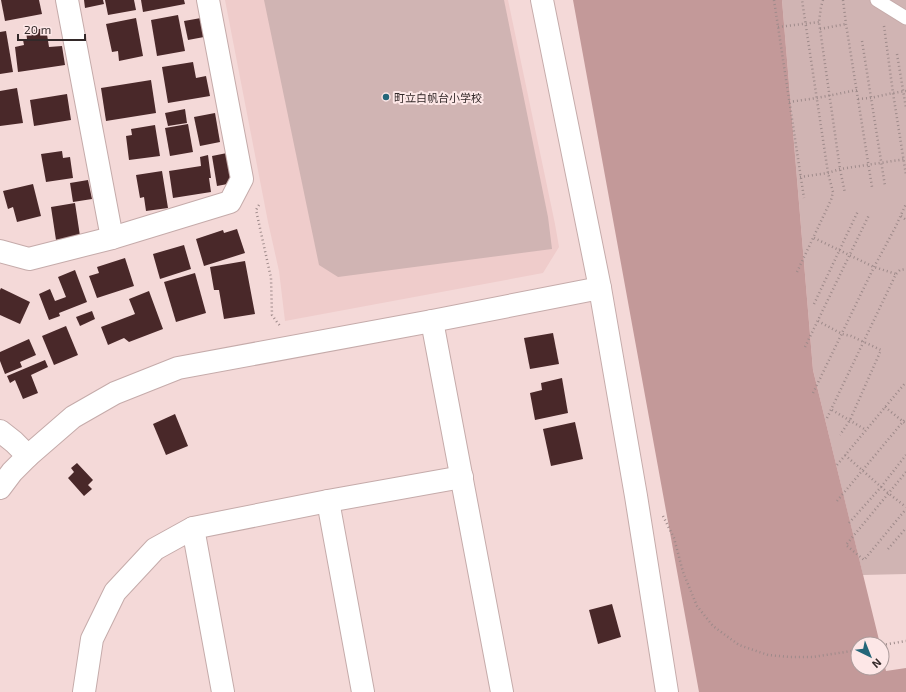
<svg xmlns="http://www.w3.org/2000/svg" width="906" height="692" font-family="'Exo 2','Noto Sans JP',sans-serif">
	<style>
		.built { fill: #efcccb }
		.green { fill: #d0b4b3 }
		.forest { fill: #c39999 }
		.building { fill: #492829 }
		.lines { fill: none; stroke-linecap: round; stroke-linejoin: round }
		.service-casing { stroke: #c5abaa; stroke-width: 15 }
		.minor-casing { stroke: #c5abaa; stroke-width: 24 }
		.tertiary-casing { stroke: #c5abaa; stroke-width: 24 }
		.path { stroke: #9e8a8a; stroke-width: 2.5; stroke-dasharray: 1 3; stroke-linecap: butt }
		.service { stroke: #fff; stroke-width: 13 }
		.minor { stroke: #fff; stroke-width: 22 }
		.tertiary { stroke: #fff; stroke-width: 22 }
		.poi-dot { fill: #246679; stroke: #fde7e7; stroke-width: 1.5 }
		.labels { text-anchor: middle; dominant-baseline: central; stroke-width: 4; stroke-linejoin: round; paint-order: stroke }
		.poi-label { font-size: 11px; fill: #332929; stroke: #fde7e7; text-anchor: start }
	</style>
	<rect width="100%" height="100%" fill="#f4d9d8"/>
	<path class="built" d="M 225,0 L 508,0 L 555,224 L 559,247 L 543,273 L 285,321 L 279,271 L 268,222 Z"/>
	<g class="green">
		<path d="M 264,0 L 504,0 L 548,217 L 552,249 L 338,277 L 319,265 Z"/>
		<path d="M 782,0 L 906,0 L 906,574 L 863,575 L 813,370 Z"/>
	</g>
	<path class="forest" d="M 573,0 L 782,0 L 813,370 L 880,644 L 858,644 L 858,668 L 882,668 L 882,654 L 886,671 L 906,668 L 906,692 L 699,692 Z"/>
	<g class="building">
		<path d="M 1,0 L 39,0 L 42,14 L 5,21 Z"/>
		<path d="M 84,0 L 103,0 L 104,4 L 85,8 Z"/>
		<path d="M 105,0 L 134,0 L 136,10 L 108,15 Z"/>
		<path d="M 141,0 L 184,0 L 185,4 L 143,12 Z"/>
		<path d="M 178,15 L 185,51 L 157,56 L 151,20 Z"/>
		<path d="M 136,18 L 143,56 L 119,61 L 118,51 L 112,52 L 106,24 Z"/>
		<path d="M 201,18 L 204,37 L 188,40 L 184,21 Z"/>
		<path d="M 46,28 L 49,47 L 62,46 L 65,65 L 18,72 L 15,47 L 24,45 L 23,40 L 27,39 L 26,31 Z"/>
		<path d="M 6,31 L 13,72 L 0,74 L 0,32 Z"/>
		<path d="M 193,62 L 196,78 L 206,76 L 210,96 L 168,103 L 162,67 Z"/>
		<path d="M 151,80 L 156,113 L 106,121 L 101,88 Z"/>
		<path d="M 17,88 L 23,123 L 0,126 L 0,91 Z"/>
		<path d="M 67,94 L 71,120 L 34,126 L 30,100 Z"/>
		<path d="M 185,109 L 187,123 L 168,126 L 165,113 Z"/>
		<path d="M 215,113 L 220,142 L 200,146 L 194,117 Z"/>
		<path d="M 188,124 L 193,152 L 170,156 L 165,128 Z"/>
		<path d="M 155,125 L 160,156 L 129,160 L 126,136 L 132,135 L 131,129 Z"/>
		<path d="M 62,151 L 63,158 L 70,157 L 73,178 L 46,182 L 41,154 Z"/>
		<path d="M 227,153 L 233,183 L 217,186 L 212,156 Z"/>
		<path d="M 208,155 L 211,178 L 209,178 L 211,192 L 173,198 L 169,171 L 201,166 L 200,157 Z"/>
		<path d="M 162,171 L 168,208 L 146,211 L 144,197 L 140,198 L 136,175 Z"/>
		<path d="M 88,180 L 92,199 L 73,202 L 70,183 Z"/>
		<path d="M 33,184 L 41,216 L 17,222 L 13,207 L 8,209 L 3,191 Z"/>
		<path d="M 75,203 L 80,236 L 56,240 L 51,207 Z"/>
		<path d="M 237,229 L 245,253 L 204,266 L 196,239 L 223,230 L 224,233 Z"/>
		<path d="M 184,245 L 191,269 L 160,279 L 153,254 Z"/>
		<path d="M 125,258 L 134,286 L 97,298 L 89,276 L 99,273 L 97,267 Z"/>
		<path d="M 245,261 L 255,314 L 224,319 L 219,290 L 214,290 L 210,267 Z"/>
		<path d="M 75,270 L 87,302 L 59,313 L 60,316 L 49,320 L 39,294 L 50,289 L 55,301 L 66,297 L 58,277 Z"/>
		<path d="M 195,273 L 206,313 L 176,322 L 164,282 Z"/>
		<path d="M 1,288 L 30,302 L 20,324 L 0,315 L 0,290 Z"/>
		<path d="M 149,291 L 163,329 L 129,342 L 124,338 L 108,345 L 101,327 L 135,314 L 129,299 Z"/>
		<path d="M 92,311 L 95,319 L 80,326 L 76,317 Z"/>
		<path d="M 66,326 L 78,355 L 54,365 L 42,336 Z"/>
		<path d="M 553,333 L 559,364 L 530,369 L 524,338 Z"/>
		<path d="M 29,339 L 36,355 L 20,362 L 22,367 L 5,374 L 0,361 L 0,352 Z"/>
		<path d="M 45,360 L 48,367 L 31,375 L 38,393 L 23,399 L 15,380 L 10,383 L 7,376 Z"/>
		<path d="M 562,378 L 568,413 L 535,420 L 530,393 L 542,390 L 541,383 Z"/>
		<path d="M 175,414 L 188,446 L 166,455 L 153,424 Z"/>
		<path d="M 575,422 L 583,459 L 551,466 L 543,429 Z"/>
		<path d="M 77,463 L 93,480 L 88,485 L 92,489 L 84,496 L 68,478 L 74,472 L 71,468 Z"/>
		<path d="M 612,604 L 621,637 L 598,644 L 589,610 Z"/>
	</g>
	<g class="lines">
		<defs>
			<path id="service" d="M 877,0 L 906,18"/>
			<g id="minor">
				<path d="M 67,0 L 112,238"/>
				<path d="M 0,251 L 29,259 L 112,238 L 230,202 L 242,179 L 208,0"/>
				<path d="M 432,321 L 502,692"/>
				<path d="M 328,501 L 363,692"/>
				<path d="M 193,528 L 223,692"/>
				<path d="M 84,692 L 92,639 L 115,592 L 155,549 L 193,528 L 328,501 L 462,477"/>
			</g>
			<g id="tertiary">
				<path d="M 542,0 L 600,288 L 636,496 L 667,692"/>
				<path d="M 0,431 L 14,442 L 28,456"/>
				<path d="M 0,488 L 12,472 L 28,456 L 73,417 L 115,393 L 178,368 L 432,321 L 600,288"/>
			</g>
		</defs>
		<use href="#service" class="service-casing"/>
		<use href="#minor" class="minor-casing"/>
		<use href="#tertiary" class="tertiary-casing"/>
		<g class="path">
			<path d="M 774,0 L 804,198"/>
			<path d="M 823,0 L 821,7 L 819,22 L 840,169 L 845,193"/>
			<path d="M 843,0 L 846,24 L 872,187"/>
			<path d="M 884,26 L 893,93 L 906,175"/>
			<path d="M 778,27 L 819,22"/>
			<path d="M 820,29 L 846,24"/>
			<path d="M 862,41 L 885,186"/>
			<path d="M 897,54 L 906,108"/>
			<path d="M 858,99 L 870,98 L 893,93 L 906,91"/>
			<path d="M 789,102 L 817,98 L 857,90"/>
			<path d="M 800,177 L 828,173 L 840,169 L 906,159"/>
			<path d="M 259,205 L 256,210 L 271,278 L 272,315 L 277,322 L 281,327"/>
			<path d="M 901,216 L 906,220"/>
			<path d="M 814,238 L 874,267 L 896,274"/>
			<path d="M 797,272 L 831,200 L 833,192 L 828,173 L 802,0"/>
			<path d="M 814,304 L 858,211"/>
			<path d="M 818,321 L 842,334 L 851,336 L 881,350 L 850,420 L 840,435"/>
			<path d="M 805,347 L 869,215"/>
			<path d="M 813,393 L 874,267 L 895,228 L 906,204"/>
			<path d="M 885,407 L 906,424"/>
			<path d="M 832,410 L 866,430"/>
			<path d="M 827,418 L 896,274 L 900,270 L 906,269"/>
			<path d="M 845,455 L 888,493 L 906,507"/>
			<path d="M 837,465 L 906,382"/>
			<path d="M 906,472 L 846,545 L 864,560 L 906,509"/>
			<path d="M 837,501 L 906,418"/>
			<path d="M 663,516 L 674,538 L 683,572 L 697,606 L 713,626 L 739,645 L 768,655 L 790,657 L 813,657 L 858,650"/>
			<path d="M 849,523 L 881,487 L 906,455"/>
			<path d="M 888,549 L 906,528"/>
			<path d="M 882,645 L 906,641"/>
		</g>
		<use href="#service" class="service"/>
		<use href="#minor" class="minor"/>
		<use href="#tertiary" class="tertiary"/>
	</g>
	<circle class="poi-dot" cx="386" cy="97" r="4"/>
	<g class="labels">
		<g class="poi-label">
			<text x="394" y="97">町立白帆台小学校</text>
		</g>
	</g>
	<g transform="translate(870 656) rotate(137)"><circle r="19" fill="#fde7e7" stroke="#ac9b9b"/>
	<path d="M0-3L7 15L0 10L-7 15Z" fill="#246679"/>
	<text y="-6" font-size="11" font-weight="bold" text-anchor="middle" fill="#332929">N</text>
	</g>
	<path d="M18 34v6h67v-6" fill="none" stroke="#332929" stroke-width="2"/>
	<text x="24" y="34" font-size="12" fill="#332929" stroke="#fde7e7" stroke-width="3" paint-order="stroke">20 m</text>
</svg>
